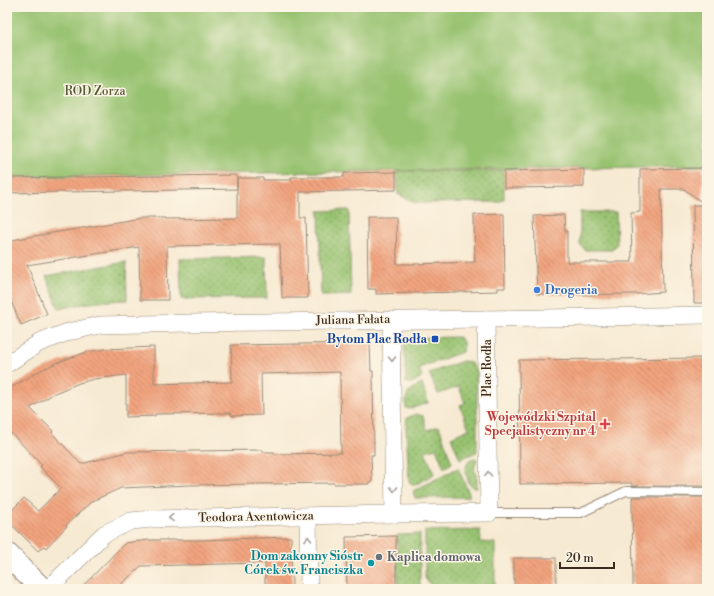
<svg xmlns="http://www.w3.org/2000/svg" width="714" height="596" font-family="'Libre Bodoni',serif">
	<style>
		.grass { fill: url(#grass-dots); stroke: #697647 }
		.green { fill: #97c270; stroke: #697647 }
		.building { fill: url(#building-back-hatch); fill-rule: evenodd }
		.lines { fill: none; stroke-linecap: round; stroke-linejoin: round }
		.service-casing { stroke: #998a78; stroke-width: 10 }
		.minor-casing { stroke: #998a78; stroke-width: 18 }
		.secondary-casing { stroke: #998a78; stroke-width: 24 }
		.service { stroke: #fff; stroke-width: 8 }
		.minor { stroke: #fff; stroke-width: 17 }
		.secondary { stroke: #fff; stroke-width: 22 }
		.oneway { stroke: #a79f9a }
		.shop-dot { fill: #3f7fe0; stroke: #fcf5e5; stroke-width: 1.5 }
		.transit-dot { fill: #1a4fb4; stroke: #fcf5e5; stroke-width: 1.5 }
		.health-dot { fill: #e0444e; stroke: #fcf5e5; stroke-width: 1.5 }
		.worship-dot { fill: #6b7280; stroke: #fcf5e5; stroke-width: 1.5 }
		.culture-dot { fill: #0f9aa8; stroke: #fcf5e5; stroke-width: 1.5 }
		.labels { text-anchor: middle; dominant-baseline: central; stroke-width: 3; stroke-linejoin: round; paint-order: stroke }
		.park-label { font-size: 12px; fill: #575837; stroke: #fcf5e5 }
		.shop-label { font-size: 12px; font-weight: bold; fill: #366cbe; stroke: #fcf5e5; text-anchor: start }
		.street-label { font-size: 12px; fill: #3b2a1e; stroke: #fcf5e5 }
		.transit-label { font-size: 12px; font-weight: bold; fill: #164399; stroke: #fcf5e5; text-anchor: end }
		.health-label { font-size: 12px; font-weight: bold; fill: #be3a42; stroke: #fcf5e5; text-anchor: end }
		.culture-label { font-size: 12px; font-weight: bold; fill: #0d838f; stroke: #fcf5e5; text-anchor: end }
		.worship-label { font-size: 12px; font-weight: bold; fill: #5b616d; stroke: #fcf5e5; text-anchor: start }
	</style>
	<defs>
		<pattern id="grass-dots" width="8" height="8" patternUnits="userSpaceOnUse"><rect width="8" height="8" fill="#97c270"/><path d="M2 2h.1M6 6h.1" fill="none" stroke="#7c9e5b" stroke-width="1.8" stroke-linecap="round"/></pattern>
		<pattern id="building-back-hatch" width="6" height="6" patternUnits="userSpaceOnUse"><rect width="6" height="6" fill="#f2a47f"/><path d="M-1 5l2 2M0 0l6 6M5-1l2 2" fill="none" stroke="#c58667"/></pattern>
	</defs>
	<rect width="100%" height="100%" fill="#fcf5e5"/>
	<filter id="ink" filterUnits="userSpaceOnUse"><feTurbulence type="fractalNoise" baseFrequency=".025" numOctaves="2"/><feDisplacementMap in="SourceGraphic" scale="8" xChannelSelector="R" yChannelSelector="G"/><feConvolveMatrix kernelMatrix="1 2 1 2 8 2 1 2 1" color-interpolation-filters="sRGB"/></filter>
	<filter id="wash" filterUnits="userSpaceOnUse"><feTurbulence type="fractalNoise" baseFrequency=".012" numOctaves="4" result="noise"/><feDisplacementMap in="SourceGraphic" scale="16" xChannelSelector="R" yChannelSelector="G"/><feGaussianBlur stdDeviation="0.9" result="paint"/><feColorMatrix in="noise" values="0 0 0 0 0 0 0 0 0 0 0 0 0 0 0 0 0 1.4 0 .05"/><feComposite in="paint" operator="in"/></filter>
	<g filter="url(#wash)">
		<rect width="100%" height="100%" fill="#f7ead3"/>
		<g class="grass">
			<path d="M 397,171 L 504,171 L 504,199 L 499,202 L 416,203 L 398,194 Z"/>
			<path d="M 349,210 L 351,295 L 321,296 L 319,211 Z"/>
			<path d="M 580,212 L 616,212 L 617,244 L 612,250 L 585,250 L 580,244 Z"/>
			<path d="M 266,257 L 267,298 L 181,299 L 180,259 Z"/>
			<path d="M 126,262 L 127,300 C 104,301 82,303 59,309 L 46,276 Z"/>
			<path d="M 458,337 C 464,340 465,346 462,352 L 419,368 L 422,377 L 412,383 L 406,383 L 404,340 L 407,338 Z"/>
			<path d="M 463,361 C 471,361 474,366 477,372 L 477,452 L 460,459 L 451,437 L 469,429 L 460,405 L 465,403 L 459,387 L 438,394 L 429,373 Z"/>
			<path d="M 422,384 L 428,403 L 410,409 L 406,408 C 405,394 409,389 422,384 Z"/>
			<path d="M 416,414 L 423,416 L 427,430 L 439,426 L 452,463 L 444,468 L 436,448 L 425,451 L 434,474 L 413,486 L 409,481 L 406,426 L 407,418 Z"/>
			<path d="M 474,458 L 477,459 L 474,469 L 477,478 L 477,488 L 474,488 L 469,484 L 465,469 L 469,460 Z"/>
			<path d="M 458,468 L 469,493 L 469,497 L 415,498 L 413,491 Z"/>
			<path d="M 480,530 L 481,542 L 495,543 L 495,589 L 432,589 L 432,587 L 425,578 L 425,531 Z"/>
			<path d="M 420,534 L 420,589 L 398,589 L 397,535 Z"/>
		</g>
		<path class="green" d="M 7,7 L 707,7 L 707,166 L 7,177 Z"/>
		<g id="blocks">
			<g class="building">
				<path d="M 703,168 L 703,203 L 684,189 L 661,189 L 663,292 L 637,294 L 550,295 L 550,294 L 537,294 L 534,216 L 564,215 L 565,231 L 567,231 L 567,262 L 632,262 L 631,213 L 640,212 L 640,169 Z"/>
				<path d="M 584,169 L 584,187 L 504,188 L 504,171 Z"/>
				<path d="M 396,172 L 396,190 L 300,192 L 300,218 L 306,218 L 308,298 L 282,298 L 280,244 L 167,246 L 168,300 L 140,300 L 139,247 L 27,265 L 47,314 L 21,325 L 7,291 L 7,243 L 17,239 L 141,218 L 166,218 L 166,219 L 237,218 L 237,178 L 263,178 L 263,180 L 291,180 L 291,177 L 344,177 L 344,173 Z"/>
				<path d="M 237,175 L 237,189 L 7,193 L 7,178 Z"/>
				<path d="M 693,205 L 707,205 L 707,303 L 694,303 Z"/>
				<path d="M 504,214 L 505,288 L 498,288 L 498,291 L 376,294 L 376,289 L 368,289 L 367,217 L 396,217 L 397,264 L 416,264 L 475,262 L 474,215 Z"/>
				<path d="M 370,343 L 371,371 L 373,371 L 374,455 L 371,455 L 372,482 L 369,482 L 369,484 L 334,484 L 334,483 L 190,485 L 121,488 L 92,501 L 66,525 L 67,526 L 46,548 L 44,546 L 38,551 L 7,520 L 7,515 L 24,498 L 38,511 L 61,488 L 40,467 L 42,465 L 7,429 L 7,390 L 41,370 L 61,361 L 87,352 L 105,349 L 154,347 L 154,384 L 232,382 L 231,345 ZM 340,372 L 341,453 L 274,454 L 274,452 L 263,452 L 263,450 L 127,452 L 81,464 L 52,433 L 53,431 L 30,408 L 55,393 L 79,383 L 94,379 L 126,375 L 126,417 L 155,416 L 155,414 L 231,413 L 232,416 L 262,415 L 261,374 Z"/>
				<path d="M 707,358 L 707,486 L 632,486 L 632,483 L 520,484 L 519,360 Z"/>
				<path d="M 632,497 L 707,497 L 707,586 L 697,586 L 697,589 L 633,589 Z"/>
				<path d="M 396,536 L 396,589 L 347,589 L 346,537 Z"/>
				<path d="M 291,537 L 292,589 L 265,589 L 265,563 L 141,566 L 116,589 L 80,589 L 125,543 L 149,540 L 201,540 Z"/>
				<rect x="514" y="558" width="42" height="31"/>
			</g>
		</g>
	</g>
	<g filter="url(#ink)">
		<use href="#blocks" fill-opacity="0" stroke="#998a78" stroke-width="1"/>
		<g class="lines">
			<defs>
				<path id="service" d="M 489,513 L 581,513 L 626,491 L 707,492"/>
				<g id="minor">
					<path d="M 391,320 L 394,514"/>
					<path d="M 7,364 L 39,343 L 68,332 L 100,325 L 189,323 L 486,319 L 707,315"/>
					<path d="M 308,516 L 309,589"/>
					<path d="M 48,589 L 104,534 L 131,521 L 152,519 L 394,514 L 489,513 L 486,319"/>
				</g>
				<path id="secondary" d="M 7,554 L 42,589"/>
			</defs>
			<use href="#service" class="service-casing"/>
			<use href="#minor" class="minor-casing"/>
			<use href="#secondary" class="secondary-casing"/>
			<use href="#service" class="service"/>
			<use href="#minor" class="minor"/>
			<use href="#secondary" class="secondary"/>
		</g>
		<defs><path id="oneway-chevron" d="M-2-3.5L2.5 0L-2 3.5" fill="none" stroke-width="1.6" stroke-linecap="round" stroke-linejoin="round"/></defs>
		<g class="oneway">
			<use href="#oneway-chevron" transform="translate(392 359) rotate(89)"/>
			<use href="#oneway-chevron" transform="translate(488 474) rotate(-91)"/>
			<use href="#oneway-chevron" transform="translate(394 489) rotate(89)"/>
			<use href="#oneway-chevron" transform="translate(171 518) rotate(179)"/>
			<use href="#oneway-chevron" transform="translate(308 539) rotate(-91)"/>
		</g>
	</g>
	<circle class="shop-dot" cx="537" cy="290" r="4"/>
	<rect class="transit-dot" x="431" y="335" width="8" height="8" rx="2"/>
	<path class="health-dot" d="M603 418h4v4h4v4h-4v4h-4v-4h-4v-4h4z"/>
	<circle class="worship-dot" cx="379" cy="557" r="4"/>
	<circle class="culture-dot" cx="371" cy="563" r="4"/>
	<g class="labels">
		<g class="park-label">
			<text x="95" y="91">ROD Zorza</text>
		</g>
		<g class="shop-label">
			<text x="545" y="290">Drogeria</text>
		</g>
		<g class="street-label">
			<text transform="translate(353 320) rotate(-1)">Juliana Fałata</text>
			<text transform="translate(487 368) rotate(-90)">Plac Rodła</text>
			<text transform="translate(256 517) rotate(-1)">Teodora Axentowicza</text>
		</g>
		<g class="transit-label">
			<text x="427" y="339">Bytom Plac Rodła</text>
		</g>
		<g class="health-label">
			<text x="596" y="417">Wojewódzki Szpital<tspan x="596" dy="14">Specjalistyczny nr 4</tspan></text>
		</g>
		<g class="culture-label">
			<text x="363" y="556">Dom zakonny Sióstr<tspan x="363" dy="14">Córek św. Franciszka</tspan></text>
		</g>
		<g class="worship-label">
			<text x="387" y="557">Kaplica domowa</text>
		</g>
	</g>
	<rect width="714" height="596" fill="none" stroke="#fcf5e5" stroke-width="24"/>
	<path d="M560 562v6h54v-6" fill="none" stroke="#3b2a1e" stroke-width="2"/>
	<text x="566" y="562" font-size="12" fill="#3b2a1e" stroke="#fcf5e5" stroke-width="3" paint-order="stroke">20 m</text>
</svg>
